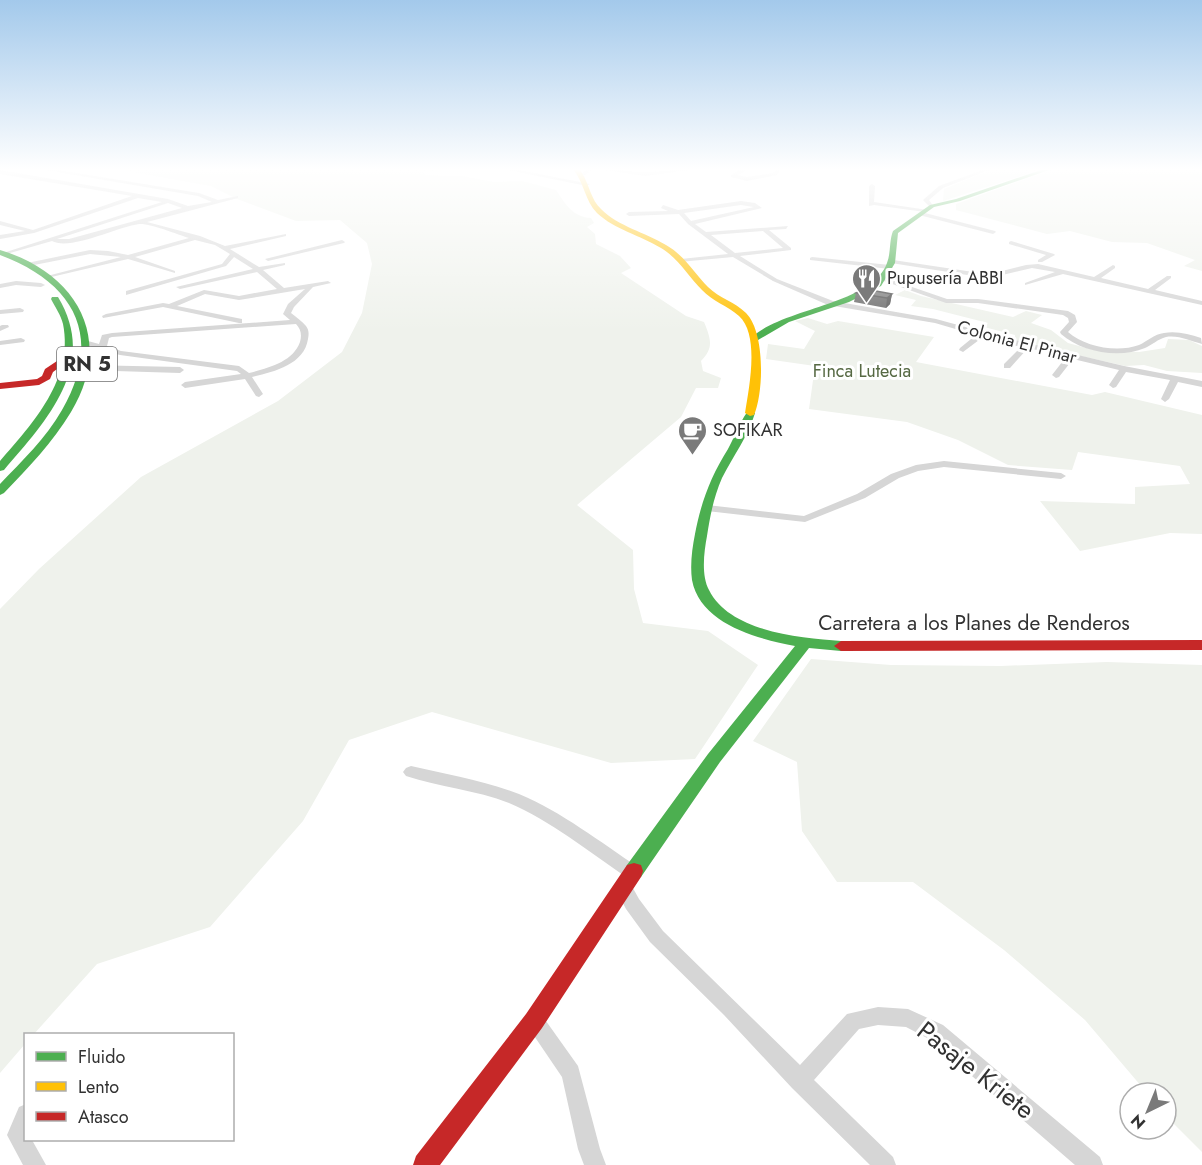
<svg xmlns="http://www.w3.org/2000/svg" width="1202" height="1165" font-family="Jost,sans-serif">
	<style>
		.green { fill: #eff2ec }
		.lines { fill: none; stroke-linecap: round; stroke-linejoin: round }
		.street { fill: #d6d6d6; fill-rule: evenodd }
		.fast { fill: #4caf50; fill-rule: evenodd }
		.slow { fill: #ffc107; fill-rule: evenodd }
		.jam { fill: #c62828; fill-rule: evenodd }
		.wall { fill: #6e6e6e }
		.shaded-wall { fill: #5a5a5a }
		.building { fill: #808080; stroke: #5a5a5a; stroke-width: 1.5 }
		.labels { text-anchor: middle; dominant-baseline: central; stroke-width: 6; stroke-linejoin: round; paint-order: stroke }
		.far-poi-label { font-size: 18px; fill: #323232; stroke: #fff; text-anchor: start }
		.far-street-label { font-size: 18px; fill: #323232; stroke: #fff }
		.far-park-label { font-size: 18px; fill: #566943; stroke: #fff }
		.shield { fill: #fff; stroke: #707070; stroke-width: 1.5 }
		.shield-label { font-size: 20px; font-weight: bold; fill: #323232 }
		.street-label { font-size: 21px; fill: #323232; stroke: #fff }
		.near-street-label { font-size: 26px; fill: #323232; stroke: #fff }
	</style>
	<rect width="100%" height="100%" fill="#fff"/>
	<g class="green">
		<path d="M 115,169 L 458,169 L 424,172 L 426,175 L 462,176 L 493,182 L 522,181 L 556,190 C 566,205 573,217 591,218 L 594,223 L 587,227 L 595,234 L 596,244 L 620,256 L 631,268 L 621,273 L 686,316 L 704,322 C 711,339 714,348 701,361 L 703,371 L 721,378 L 718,388 L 696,388 L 681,417 L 577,505 L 633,550 L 634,589 L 643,623 L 708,631 L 758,665 L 695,759 L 611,763 L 432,712 L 349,740 L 303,821 L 210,927 L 97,964 L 34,1034 L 26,1034 L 25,1044 L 0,1073 L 0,609 L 39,569 L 141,477 L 278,401 L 342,352 L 362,313 L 372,264 L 367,243 L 340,220 L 296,221 L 237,199 L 211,186 Z"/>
		<path d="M 993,169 L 1042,169 L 943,201 L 944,189 Z"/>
		<path d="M 1054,169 L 1202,169 L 1202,271 L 1184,266 L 1195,260 L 1147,243 L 1112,242 L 1070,231 L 1047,234 L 956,210 L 956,204 Z"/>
		<path d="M 905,290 L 921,296 L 1013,317 L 1026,311 L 1042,315 L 1031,323 L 1051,330 L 1068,343 L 1094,350 L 1139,352 L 1165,348 L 1168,339 L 1189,340 L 1202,346 L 1202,373 L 1167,371 L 1144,365 L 1125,366 L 1015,341 L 1015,335 L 984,327 L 988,323 L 933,309 L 911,306 L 916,300 L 895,295 Z"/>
		<path d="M 808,318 L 827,324 L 838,321 L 934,337 L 916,362 L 1092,395 L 1105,392 L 1202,415 L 1202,534 L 1170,533 L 1080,551 L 1040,501 L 1135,504 L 1135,487 L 1190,484 L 1180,466 L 1078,452 L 1072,470 L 1008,465 L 958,440 L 907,422 L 809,409 L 815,366 L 766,359 L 768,344 L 804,349 L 815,331 L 795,321 Z"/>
		<path d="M 811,659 L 891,665 L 1001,666 L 1107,662 L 1202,665 L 1202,1152 L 1166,1116 L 1166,1093 L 1147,1093 L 1085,1020 L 1004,950 L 913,882 L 837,882 L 802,831 L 797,762 L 753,741 Z"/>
	</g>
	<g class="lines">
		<g class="street">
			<path d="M 40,169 L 52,169 L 199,193 L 218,200 L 238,196 L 238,198 L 147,222 L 200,236 L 225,246 L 286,234 L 286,236 L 230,249 L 259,267 L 285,263 L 285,265 L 263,270 L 284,288 L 328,281 L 331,283 L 313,287 L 294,307 L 291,313 C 296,317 302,321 306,326 C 309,330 309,334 308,339 C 304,365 273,372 252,377 L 263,394 L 259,397 L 256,396 L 245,379 L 185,388 L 181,385 L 185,382 L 241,374 L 237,371 L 120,355 L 85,345 L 84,343 L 88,341 L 99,344 L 102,335 L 112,333 L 290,320 L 283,314 L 288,304 L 305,289 L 239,300 L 205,294 L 177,306 L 242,319 L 242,323 L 239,323 L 163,307 L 103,318 L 102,316 L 106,314 L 163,303 L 169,304 L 204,290 L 239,296 L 277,289 L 257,272 L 180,289 L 176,287 L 253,269 L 234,257 L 226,266 L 126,295 L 126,291 L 222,264 L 230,254 L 215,245 L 195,240 L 135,257 L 175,271 L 175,273 L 128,259 L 47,278 L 47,276 L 121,257 L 90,254 L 29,266 L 26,264 L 27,263 L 90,250 L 108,251 L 128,255 L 189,238 C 176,234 150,223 139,224 C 117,227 70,251 52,241 L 3,255 L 3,253 L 162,202 L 138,198 L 34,233 L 0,239 L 0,235 L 25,231 L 0,225 L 0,221 L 33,230 L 132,196 L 0,174 L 0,170 L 168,199 L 188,206 L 212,202 L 198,196 ZM 168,203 L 182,208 L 69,239 L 57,239 ZM 296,324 C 301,329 302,335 300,342 C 293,362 268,368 249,373 L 239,366 L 121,351 L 107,346 L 109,338 L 112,337 Z"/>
			<path d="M 503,169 L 514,169 L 590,184 L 587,186 Z"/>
			<path d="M 586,169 L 592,169 L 585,175 L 581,175 Z"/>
			<path d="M 598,169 L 645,172 L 696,169 L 645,176 Z"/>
			<path d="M 741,169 L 748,169 L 738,175 L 747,177 L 773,173 L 776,169 L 781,169 L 777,175 L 747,181 L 731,177 L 731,175 Z"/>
			<path d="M 985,169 L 992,169 L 943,188 L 929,200 L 934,207 L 930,207 L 923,200 L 939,186 Z"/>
			<path d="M 872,184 L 875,186 L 874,202 L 928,210 L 925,212 L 874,205 L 869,206 L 869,186 Z"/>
			<path d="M 741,201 L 755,203 L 762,208 L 695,224 L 706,232 L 788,226 L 786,229 L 769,230 L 791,248 L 791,250 L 740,256 L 777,279 L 833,301 L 936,319 L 1002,337 L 1124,366 L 1202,381 L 1202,387 L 1178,382 L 1169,399 L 1165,402 L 1161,399 L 1170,380 L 1126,372 L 1116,387 L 1113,388 L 1109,385 L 1119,370 L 1073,359 L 1059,377 L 1056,378 L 1052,375 L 1066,357 L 1028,348 L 1010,368 L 1004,368 L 1004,364 L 1021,347 L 983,337 L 963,352 L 959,350 L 960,348 L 976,335 L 935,323 L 828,305 L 773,281 L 733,257 L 679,262 L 679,260 L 681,259 L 728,254 L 688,224 L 679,214 L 629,216 L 626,214 L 629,212 L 668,211 L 661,208 L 663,205 L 678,210 ZM 741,205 L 754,207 L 691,221 L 684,213 ZM 763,231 L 783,248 L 735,253 L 711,235 Z"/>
			<path d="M 921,212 L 995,231 L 996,232 L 993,234 L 919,215 Z"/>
			<path d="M 342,240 L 345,242 L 344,243 L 268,261 L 265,259 Z"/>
			<path d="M 1011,241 L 1054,254 L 1055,255 L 1042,262 L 1038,262 L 1038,260 L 1046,255 L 1009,244 L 1009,242 Z"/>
			<path d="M 812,257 L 890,265 L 893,267 L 890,269 L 810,260 L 810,258 Z"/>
			<path d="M 893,260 L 980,273 L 998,272 L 1026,265 L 1038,264 L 1094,277 L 1113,265 L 1115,266 L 1115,268 L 1101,278 L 1148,289 L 1167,276 L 1171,276 L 1171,278 L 1155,290 L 1202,301 L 1202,305 L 1063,274 L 1025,285 L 1025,283 L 1055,272 L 1032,268 L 998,276 L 980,277 L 891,263 L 890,262 Z"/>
			<path d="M 883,277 L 947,299 L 978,299 L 1068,311 L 1075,315 L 1077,322 L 1068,332 C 1085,347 1117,353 1139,345 C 1148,341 1154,334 1164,333 C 1177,331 1189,334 1201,338 L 1202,344 C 1190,341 1179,335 1166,337 C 1158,339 1152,345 1145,348 C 1119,359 1081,352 1061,334 L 1060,332 L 1069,322 L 1068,318 L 1063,315 L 978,303 L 946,303 L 881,280 L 880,279 Z"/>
			<path d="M 16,281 L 41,283 L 45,285 L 41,287 L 16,285 L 0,288 L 0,284 Z"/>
			<path d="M 20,308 L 24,310 L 23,312 L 0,314 L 0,310 Z"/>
			<path d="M 2,325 L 8,325 L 9,327 L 0,331 L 0,326 Z"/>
			<path d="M 21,338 L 25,340 L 24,342 L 0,345 L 0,341 Z"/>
			<path d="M 86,365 L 180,367 L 184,370 L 180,373 L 83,370 L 82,368 Z"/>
			<path d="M 944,461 L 1061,473 L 1066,476 L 1061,479 L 944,467 L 918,471 L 899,478 L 865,498 L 805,522 L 707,511 L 702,508 L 707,505 L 804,516 L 857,494 L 891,474 L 916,465 Z"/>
			<path d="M 411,766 C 447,774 484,781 519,794 C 562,812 600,842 638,867 L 640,872 L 638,877 L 632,879 L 626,877 C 588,851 551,821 509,803 C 476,790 439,787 406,776 L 403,772 L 406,768 Z"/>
			<path d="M 623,879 L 629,881 L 639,899 L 663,931 L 800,1065 L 847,1014 L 878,1007 L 908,1009 L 943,1025 L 1100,1157 L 1103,1165 L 1075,1165 L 929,1039 L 906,1027 L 878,1025 L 859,1029 L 814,1080 L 893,1157 L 896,1165 L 870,1165 L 792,1088 L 724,1015 L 650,942 L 626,909 L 614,886 L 617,881 Z"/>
			<path d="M 534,1012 L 541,1014 L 578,1066 L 600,1149 L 606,1165 L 584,1165 L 578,1149 L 562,1077 L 524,1021 L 527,1014 Z"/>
			<path d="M 26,1104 L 26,1140 L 32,1140 L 46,1165 L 23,1165 L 7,1135 L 19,1107 Z"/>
		</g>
		<g class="fast">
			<path d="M 1044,169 L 1052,169 L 960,201 L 934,207 L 898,233 L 895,263 L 881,286 L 849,302 L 789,322 L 758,340 L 751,338 C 784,307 872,305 887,263 C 891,253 889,241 893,231 L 930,205 L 956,199 Z"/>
			<path d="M 0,250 C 77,273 115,339 71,412 C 53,442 28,468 4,493 L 0,495 L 0,484 C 22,461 46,438 62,410 C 104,337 75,283 0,255 Z"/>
			<path d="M 52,297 L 58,297 C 99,365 47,420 4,470 L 0,471 L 0,461 C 33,423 74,379 63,324 C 61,315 55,307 51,299 Z"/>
			<path d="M 750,410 L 755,413 C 748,437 733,456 722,478 C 714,496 710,516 707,536 C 704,552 701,575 709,590 C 730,632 800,638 841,641 L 848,646 L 841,651 L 809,648 L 720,762 L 641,877 L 634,879 L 627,877 L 625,871 L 627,865 L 708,754 L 795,646 C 758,639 700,624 692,580 C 690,565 692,549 695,534 C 701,502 711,476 728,449 C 733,441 744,412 750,410 Z"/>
		</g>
		<path class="slow" d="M 573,169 L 579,169 L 582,173 C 589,184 591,200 601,209 C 619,227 645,232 666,245 C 684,255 694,273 708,287 C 719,298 735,302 746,313 C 765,332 764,392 754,415 L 750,416 L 745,413 C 749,388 760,335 739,316 C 728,306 712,301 702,290 C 688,276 678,258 661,248 C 640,235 615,230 597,213 C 585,201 584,182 573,169 Z"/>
		<g class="jam">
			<path d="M 66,355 L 74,357 L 53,372 L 50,379 L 39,385 L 0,389 L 0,383 L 37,379 L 42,376 L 45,369 Z"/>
			<path d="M 1202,640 L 1202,650 L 841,651 L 834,646 L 841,641 Z"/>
			<path d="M 634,863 L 641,865 L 643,871 L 641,877 L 542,1028 L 440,1165 L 413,1165 L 416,1156 L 526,1014 L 627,865 Z"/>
		</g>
	</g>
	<path class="wall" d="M 856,293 L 892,294 L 890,304 L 886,308 L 854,302 Z"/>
	<path class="shaded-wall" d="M 892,294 L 890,304 L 886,308 L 887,298 Z"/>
	<path class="building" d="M 865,289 L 892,294 L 887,298 L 856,293 Z"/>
	<linearGradient id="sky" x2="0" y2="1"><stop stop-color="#a3c9eb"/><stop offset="0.51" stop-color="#fff"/><stop offset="1" stop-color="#fff" stop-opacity="0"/></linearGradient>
	<rect width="1202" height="332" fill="url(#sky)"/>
	<defs>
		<symbol id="restaurant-pin" viewBox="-11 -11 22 30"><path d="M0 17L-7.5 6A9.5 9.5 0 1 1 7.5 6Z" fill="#7a7a7a" stroke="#fff"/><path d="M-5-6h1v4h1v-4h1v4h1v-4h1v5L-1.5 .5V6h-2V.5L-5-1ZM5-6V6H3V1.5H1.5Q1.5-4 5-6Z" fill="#fff"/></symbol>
		<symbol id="cafe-pin" viewBox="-11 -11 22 30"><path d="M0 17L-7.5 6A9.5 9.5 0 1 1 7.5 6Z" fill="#7a7a7a" stroke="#fff"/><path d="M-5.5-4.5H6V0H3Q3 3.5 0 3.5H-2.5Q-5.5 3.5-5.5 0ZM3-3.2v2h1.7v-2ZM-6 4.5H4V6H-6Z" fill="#fff"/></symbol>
	</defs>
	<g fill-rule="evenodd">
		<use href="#restaurant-pin" x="850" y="262" width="33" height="45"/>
		<use href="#cafe-pin" x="676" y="414" width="33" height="45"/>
	</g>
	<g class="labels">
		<g class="far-poi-label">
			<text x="887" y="278">Pupusería ABBI</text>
			<text x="713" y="430">SOFIKAR</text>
		</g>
		<g class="far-street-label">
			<text transform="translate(1017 342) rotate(15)">Colonia El Pinar</text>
		</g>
		<g class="far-park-label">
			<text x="862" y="371">Finca Lutecia</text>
		</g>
		<rect class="shield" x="57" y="347" width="60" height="34" rx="4.5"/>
		<g class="shield-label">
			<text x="87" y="364">RN 5</text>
		</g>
		<g class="street-label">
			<text x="974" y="623">Carretera a los Planes de Renderos</text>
		</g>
		<g class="near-street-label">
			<text transform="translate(976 1070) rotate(38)">Pasaje Kriete</text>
		</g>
	</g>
	<rect x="24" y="1033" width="210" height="108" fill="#ffffff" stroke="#adadad" stroke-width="1.5"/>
	<rect x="36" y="1052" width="30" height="9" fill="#4caf50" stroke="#adadad" stroke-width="1.5"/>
	<text x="78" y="1063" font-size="18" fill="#323232">Fluido</text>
	<rect x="36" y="1082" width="30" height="9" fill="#ffc107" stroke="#adadad" stroke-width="1.5"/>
	<text x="78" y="1093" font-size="18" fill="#323232">Lento</text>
	<rect x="36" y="1112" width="30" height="9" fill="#c62828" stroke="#adadad" stroke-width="1.5"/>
	<text x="78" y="1123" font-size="18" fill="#323232">Atasco</text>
	<g transform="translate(1148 1111) rotate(223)"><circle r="28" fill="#ffffff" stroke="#adadad" stroke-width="1.5"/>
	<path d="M0-4.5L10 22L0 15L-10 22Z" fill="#7a7a7a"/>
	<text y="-9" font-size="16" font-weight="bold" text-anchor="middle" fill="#323232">N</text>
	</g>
</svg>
